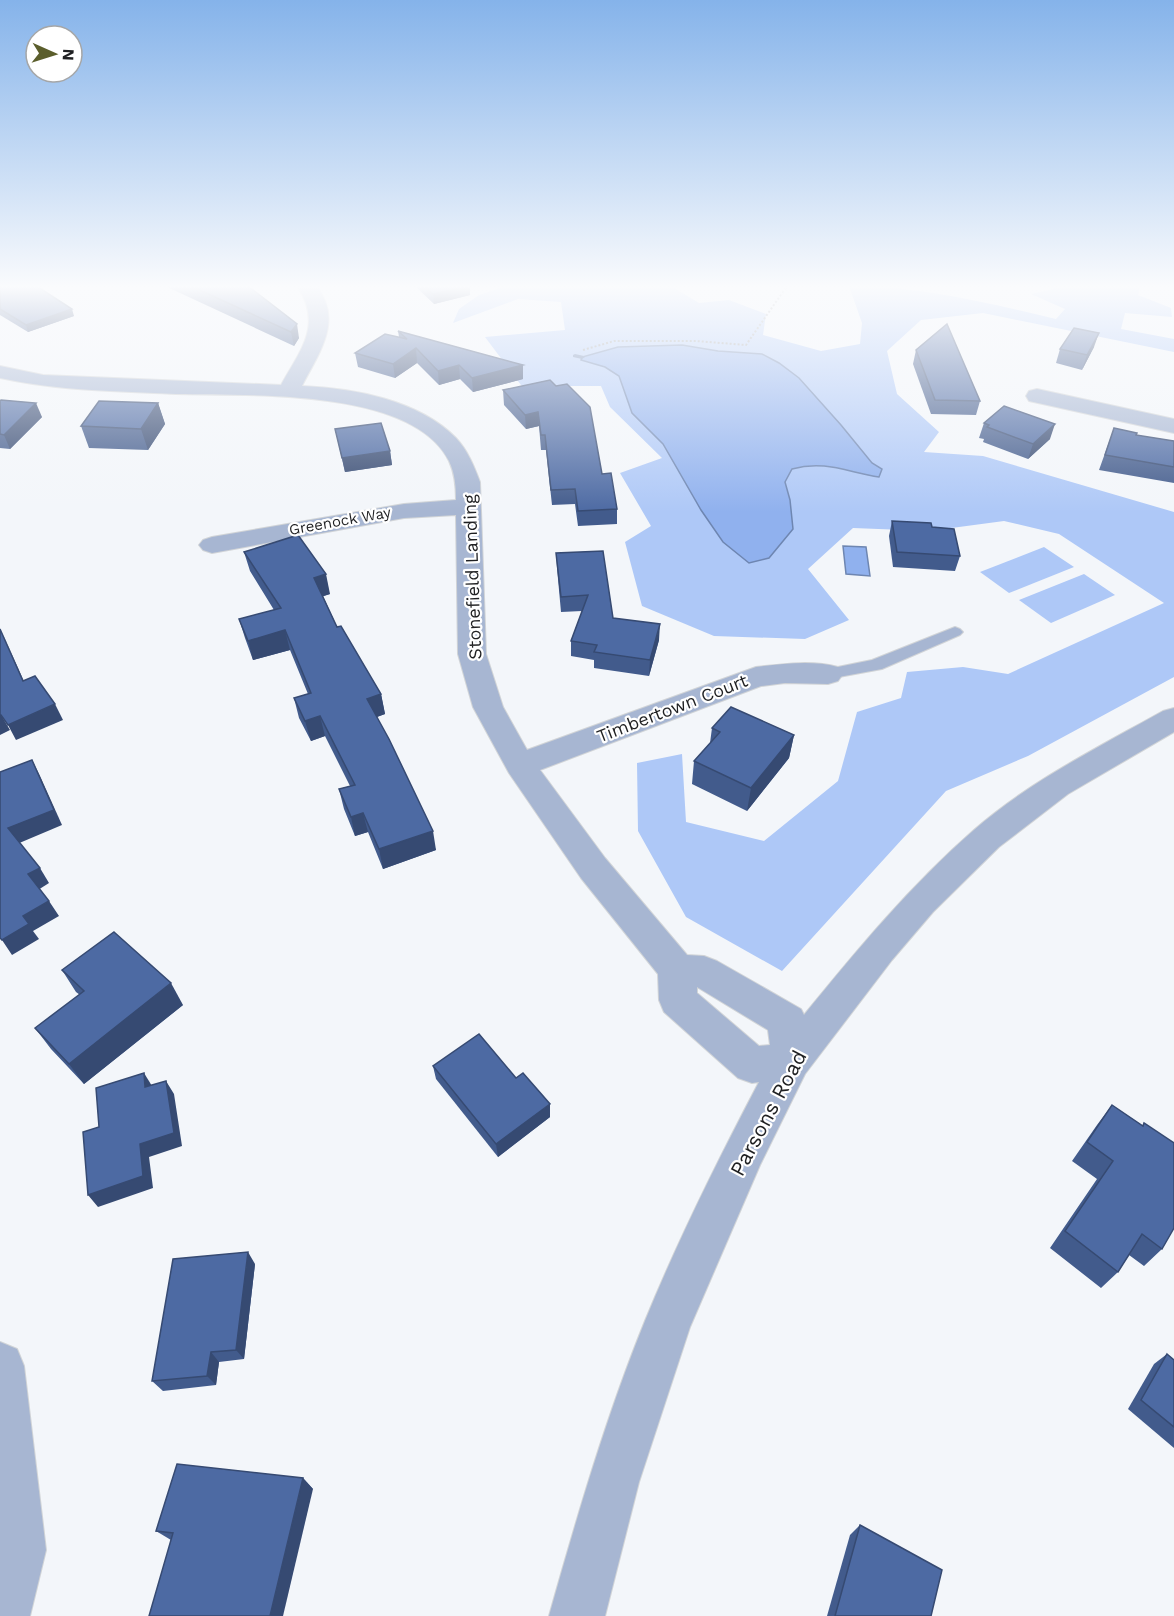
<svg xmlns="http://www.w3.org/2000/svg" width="1174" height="1616" font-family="'Work Sans',sans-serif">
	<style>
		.green { fill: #aec8f7 }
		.water { fill: #90b1ee; stroke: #6e86b1; stroke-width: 1.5 }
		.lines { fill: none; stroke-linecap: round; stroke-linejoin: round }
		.stream { fill: #6e86b1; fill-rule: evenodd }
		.service-casing { stroke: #d1d4d7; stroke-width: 2 }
		.minor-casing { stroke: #d1d4d7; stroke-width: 2 }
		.path { stroke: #999b9e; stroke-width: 2; stroke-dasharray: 2 2; stroke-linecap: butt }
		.service { fill: #a7b6d2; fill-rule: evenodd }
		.minor { fill: #a7b6d2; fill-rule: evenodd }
		.wall { fill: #425b8c }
		.shaded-wall { fill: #364a72 }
		.building { fill: #4d6aa3; stroke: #364a72; stroke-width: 1.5 }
		.labels { text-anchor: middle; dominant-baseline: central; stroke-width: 4.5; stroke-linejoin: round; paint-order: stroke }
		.far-street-label { font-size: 15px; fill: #1f2022; stroke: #fff }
		.street-label { font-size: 18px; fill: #1f2022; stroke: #fff }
		.near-street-label { font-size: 21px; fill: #1f2022; stroke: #fff }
	</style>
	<rect width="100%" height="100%" fill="#f3f6fa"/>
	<g class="green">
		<path d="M 506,286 L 671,286 L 699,303 L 729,300 L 766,314 L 763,335 L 821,351 L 860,344 L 862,323 L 849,286 C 920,286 988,303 1056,319 L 1065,309 L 1031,294 L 1067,286 L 1140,286 L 1138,295 L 1171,308 L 1172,317 L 1125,313 L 1121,329 L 1174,339 L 1174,352 L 983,313 L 921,320 L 887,351 L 897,394 L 939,432 L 924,452 L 983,456 L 1174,512 L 1174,677 L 1028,756 L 946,791 L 782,971 L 686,917 L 638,831 L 637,763 L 682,754 L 686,822 L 764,841 L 838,781 L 857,712 L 901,698 L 907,672 L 963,667 L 1008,674 L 1164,603 L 1059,534 L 1004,521 L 929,531 L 853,528 L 808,569 L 849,620 L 805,639 L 714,636 L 642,606 L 625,542 L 651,526 L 620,473 L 662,458 L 610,407 L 601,386 L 568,386 L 527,393 L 485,337 L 565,330 L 561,302 L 518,299 L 453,323 L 459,309 L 479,295 Z"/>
		<path d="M 1044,547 L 1074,567 L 1009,593 L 980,572 Z"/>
		<path d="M 1084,574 L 1115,595 L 1051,623 L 1019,600 Z"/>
	</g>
	<g class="water">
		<path d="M 682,345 L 718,351 L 762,354 L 779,363 L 799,378 L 841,425 L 872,463 L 882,469 L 879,477 C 847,472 825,460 792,469 L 785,482 L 790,500 L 793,529 L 769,558 L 749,563 L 723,542 L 701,510 L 663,444 L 632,413 L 619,376 L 605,367 L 581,360 L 582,357 L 618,347 Z"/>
		<path d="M 843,546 L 866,547 L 870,576 L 846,574 Z"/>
	</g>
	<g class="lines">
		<path class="stream" d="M 575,354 L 584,356 L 585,357 L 582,359 L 573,357 L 573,355 Z"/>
		<defs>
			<path id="service" d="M 955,627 L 960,629 L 963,632 L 960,635 L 882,669 L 828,679 L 822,678 L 820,674 L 822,670 L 828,669 L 872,660 Z"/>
			<g id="minor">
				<path d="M 297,286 L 316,286 C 344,320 319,353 302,386 C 353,388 419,400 456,438 C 468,451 474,466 480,482 L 486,654 L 503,707 L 527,750 L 756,667 C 783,664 812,660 838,667 L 843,674 L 838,681 L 828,684 L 785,683 L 761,686 L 540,770 L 605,858 L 687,955 L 704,956 L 717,961 L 801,1009 L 804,1015 C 857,950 910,886 974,830 C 1030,781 1099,747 1163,711 L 1174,708 L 1174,732 L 1068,794 L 999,847 L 933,912 L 892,960 L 805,1074 L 760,1165 L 690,1327 L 639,1482 L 605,1616 L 549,1616 C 577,1517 606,1417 645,1321 C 678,1240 718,1160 759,1082 L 752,1083 L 738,1078 L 664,1012 L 659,1000 L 658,974 L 581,878 L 509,773 L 473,707 L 458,654 L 456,515 L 404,518 L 212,553 L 203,550 L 199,545 L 203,540 L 212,537 L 404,504 L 456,500 C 456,486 455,474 449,461 C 412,387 246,396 176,394 C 117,391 58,391 0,378 L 0,366 L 43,375 L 281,385 C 301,349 323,325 297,286 ZM 697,987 L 768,1030 L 770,1045 L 759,1046 L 697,993 Z"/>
				<path d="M 1037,389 L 1174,419 L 1174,433 L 1029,401 L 1026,396 L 1029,391 Z"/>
				<path d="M 0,1342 L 17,1349 L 24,1366 L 46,1550 L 30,1616 L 0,1616 Z"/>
			</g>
		</defs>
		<use href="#service" class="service-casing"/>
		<use href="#minor" class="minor-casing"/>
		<path class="path" d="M 583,350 L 614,341 L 696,341 L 746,345 L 787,286"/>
		<use href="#service" class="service"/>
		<use href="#minor" class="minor"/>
	</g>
	<g class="wall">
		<path d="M 0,286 L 41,289 L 74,316 L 28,332 L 0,315 Z"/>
		<path d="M 165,286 L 248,286 L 299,338 L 294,346 Z"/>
		<path d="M 415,286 L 470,286 L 470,295 L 434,304 Z"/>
		<path d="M 398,331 L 523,365 L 523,379 L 473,392 L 460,379 L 439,385 L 417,363 L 395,378 L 358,367 L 355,353 L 399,337 Z"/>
		<path d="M 1094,347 L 1082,370 L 1056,363 L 1060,349 Z"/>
		<path d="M 916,350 L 980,401 L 976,415 L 931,414 L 913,364 Z"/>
		<path d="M 550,380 L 602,474 L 617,509 L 617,524 L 578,526 L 575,504 L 552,505 L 546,450 L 541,450 L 539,426 L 526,429 L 504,405 L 503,390 Z"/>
		<path d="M 0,401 L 42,417 L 10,449 L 0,448 Z"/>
		<path d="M 158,403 L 165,424 L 148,450 L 89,448 L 81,426 Z"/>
		<path d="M 984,423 L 1050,439 L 1028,459 L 983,442 L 984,439 L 979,438 Z"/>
		<path d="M 1114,428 L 1136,435 L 1174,441 L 1174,483 L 1099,470 Z"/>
		<path d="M 335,429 L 390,451 L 392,465 L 345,472 Z"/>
		<path d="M 892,521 L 932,527 L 960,556 L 955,571 L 893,567 L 889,536 Z"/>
		<path d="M 244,552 L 330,594 L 323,596 L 337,627 L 381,694 L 385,714 L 377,717 L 436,850 L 383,869 L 368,832 L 355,836 L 344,809 L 339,789 L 350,786 L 325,736 L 311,741 L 299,718 L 294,698 L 308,694 L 290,650 L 253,660 L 245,638 L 239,619 L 274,610 L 250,571 Z"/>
		<path d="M 556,553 L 613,618 L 659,640 L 649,676 L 594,668 L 594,660 L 571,656 L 571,641 L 582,611 L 561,612 L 557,568 Z"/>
		<path d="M 712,728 L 794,735 L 789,758 L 747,811 L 692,784 L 694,761 L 710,743 Z"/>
		<path d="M 62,970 L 183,1005 L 84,1084 L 51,1049 L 35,1028 L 80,995 L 76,992 Z"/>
		<path d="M 433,1066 L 516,1078 L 550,1117 L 498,1157 L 436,1079 Z"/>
		<path d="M 1112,1105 L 1142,1126 L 1144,1123 L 1162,1249 L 1144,1266 L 1129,1255 L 1118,1272 L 1101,1288 L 1050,1248 L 1097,1179 L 1072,1161 L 1097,1125 Z"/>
		<path d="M 255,1264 L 244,1359 L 219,1362 L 216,1385 L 163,1391 L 152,1381 Z"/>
		<path d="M 1167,1354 L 1174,1360 L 1174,1448 L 1128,1409 L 1154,1364 Z"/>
		<path d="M 303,1478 L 313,1489 L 171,1540 L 156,1531 Z"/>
		<path d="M 860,1525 L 931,1616 L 827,1616 L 850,1535 Z"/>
	</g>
	<g class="shaded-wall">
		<path d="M 470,286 L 470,295 L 434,304 L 433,294 Z"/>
		<path d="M 72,309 L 74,316 L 28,332 L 26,325 Z"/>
		<path d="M 297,324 L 299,338 L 294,346 L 291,332 Z"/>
		<path d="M 1099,333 L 1094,347 L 1082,370 L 1087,355 Z"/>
		<path d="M 416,348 L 417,363 L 395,378 L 393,364 Z"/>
		<path d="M 459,365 L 460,379 L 439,385 L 438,371 Z"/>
		<path d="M 523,365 L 523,379 L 473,392 L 472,378 Z"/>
		<path d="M 36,403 L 42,417 L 10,449 L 4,435 Z"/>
		<path d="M 158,403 L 165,424 L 148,450 L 141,429 Z"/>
		<path d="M 538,412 L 539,426 L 526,429 L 525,415 Z"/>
		<path d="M 1055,424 L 1050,439 L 1028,459 L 1033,444 Z"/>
		<path d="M 390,451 L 392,465 L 345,472 L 342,458 Z"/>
		<path d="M 326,574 L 330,594 L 318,598 L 314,578 Z"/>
		<path d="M 660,624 L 659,640 L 649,676 L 650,660 Z"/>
		<path d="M 0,628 L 31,697 L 23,681 Z"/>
		<path d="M 285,630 L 290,650 L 253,660 L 248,641 Z"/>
		<path d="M 381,694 L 385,714 L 371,719 L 367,699 Z"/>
		<path d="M 55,704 L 63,720 L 16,740 L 8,725 Z"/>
		<path d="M 0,715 L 1,715 L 10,730 L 0,735 Z"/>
		<path d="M 320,716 L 325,736 L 311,741 L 305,721 Z"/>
		<path d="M 794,735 L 789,758 L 747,811 L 751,788 Z"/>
		<path d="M 32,760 L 40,776 L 62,825 L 17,844 L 8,828 Z"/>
		<path d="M 363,813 L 368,832 L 355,836 L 351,817 Z"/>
		<path d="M 433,831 L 436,850 L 383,869 L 379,849 Z"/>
		<path d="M 40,868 L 49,883 L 38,890 L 28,874 Z"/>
		<path d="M 49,901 L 59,916 L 33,931 L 39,939 L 12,955 L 2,940 L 23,916 Z"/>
		<path d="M 171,983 L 183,1005 L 84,1084 L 69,1064 Z"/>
		<path d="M 144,1073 L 152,1086 L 145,1087 Z"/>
		<path d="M 166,1081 L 174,1094 L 182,1146 L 149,1157 L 153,1188 L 98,1207 L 88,1195 L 140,1144 Z"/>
		<path d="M 550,1104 L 550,1117 L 498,1157 L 496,1144 Z"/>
		<path d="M 248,1252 L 255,1264 L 244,1359 L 236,1350 Z"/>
		<path d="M 211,1352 L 219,1362 L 216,1385 L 207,1376 Z"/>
		<path d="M 303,1478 L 313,1489 L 283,1616 L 270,1616 Z"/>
	</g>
	<g class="building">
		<path d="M 0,286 L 38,286 L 38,287 L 72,309 L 26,325 L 0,309 Z"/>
		<path d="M 191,286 L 248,286 L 297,324 L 291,332 Z"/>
		<path d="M 424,286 L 469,286 L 433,294 Z"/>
		<path d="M 947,324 L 980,401 L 935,400 L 916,350 Z"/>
		<path d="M 1074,328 L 1099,333 L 1087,355 L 1060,349 Z"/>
		<path d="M 398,331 L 523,365 L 472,378 L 459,365 L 438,371 L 416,348 L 393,364 L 355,353 L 385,334 L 407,339 Z"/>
		<path d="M 550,380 L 556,386 L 567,384 L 590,407 L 602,474 L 611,473 L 617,509 L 578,511 L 575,489 L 551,490 L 545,435 L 541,435 L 538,412 L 525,415 L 503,390 Z"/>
		<path d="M 1,400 L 36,403 L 4,435 L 0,434 L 0,401 Z"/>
		<path d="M 99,401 L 158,403 L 141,429 L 81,426 Z"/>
		<path d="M 1004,406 L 1055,424 L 1033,444 L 987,427 L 989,425 L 984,423 Z"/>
		<path d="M 381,423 L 390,451 L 342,458 L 335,429 Z"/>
		<path d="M 1114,428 L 1137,433 L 1136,435 L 1174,441 L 1174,467 L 1105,455 Z"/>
		<path d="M 892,521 L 931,523 L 932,527 L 954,529 L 960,556 L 897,552 Z"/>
		<path d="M 298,535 L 326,574 L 314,578 L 337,627 L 341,626 L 381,694 L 367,699 L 389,739 L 433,831 L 379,849 L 363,813 L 351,817 L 339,789 L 355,785 L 320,716 L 305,721 L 294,698 L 311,693 L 285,630 L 248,641 L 239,619 L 281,608 L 244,552 Z"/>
		<path d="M 603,551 L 613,618 L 660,624 L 650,660 L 594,652 L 597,645 L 571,641 L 588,595 L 561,597 L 556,553 Z"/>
		<path d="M 0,629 L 23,681 L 35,676 L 55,704 L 8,725 L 1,715 L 0,715 Z"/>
		<path d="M 731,707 L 794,735 L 751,788 L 694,761 L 720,732 L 712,728 Z"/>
		<path d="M 32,760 L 54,810 L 8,828 L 40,868 L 28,874 L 49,901 L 23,916 L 29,924 L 2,940 L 0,938 L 0,772 Z"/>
		<path d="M 114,932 L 171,983 L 69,1064 L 35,1028 L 84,991 L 62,970 Z"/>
		<path d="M 479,1034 L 516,1078 L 523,1073 L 550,1104 L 496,1144 L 433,1066 Z"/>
		<path d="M 144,1073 L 145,1087 L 166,1081 L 174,1133 L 140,1144 L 143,1176 L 88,1195 L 83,1132 L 99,1127 L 96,1088 Z"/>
		<path d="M 1112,1105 L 1143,1126 L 1144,1123 L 1174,1143 L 1174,1228 L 1162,1249 L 1142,1234 L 1118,1272 L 1065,1231 L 1113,1161 L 1087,1142 Z"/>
		<path d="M 248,1252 L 236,1350 L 211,1352 L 207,1376 L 152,1381 L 173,1259 Z"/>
		<path d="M 1167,1354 L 1174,1360 L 1174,1427 L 1141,1400 Z"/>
		<path d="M 177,1464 L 303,1478 L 270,1616 L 149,1616 L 173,1533 L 156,1531 Z"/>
		<path d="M 860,1525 L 942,1570 L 931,1616 L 835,1616 Z"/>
	</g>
	<linearGradient id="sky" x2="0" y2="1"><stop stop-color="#85b3ea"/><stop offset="0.56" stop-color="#fafbfd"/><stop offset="1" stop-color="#fafbfd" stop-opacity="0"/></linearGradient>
	<rect width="1174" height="512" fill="url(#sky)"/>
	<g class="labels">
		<g class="far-street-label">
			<text transform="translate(340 521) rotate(-10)">Greenock Way</text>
		</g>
		<g class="street-label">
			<text transform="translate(472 577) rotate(-92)">Stonefield Landing</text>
			<text transform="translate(672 708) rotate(-21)">Timbertown Court</text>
		</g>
		<g class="near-street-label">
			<text transform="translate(768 1113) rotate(-62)">Parsons Road</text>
		</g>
	</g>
	<g transform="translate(54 54) rotate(93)"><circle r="28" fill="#ffffff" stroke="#a5a6a7" stroke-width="1.5"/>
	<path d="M0-4.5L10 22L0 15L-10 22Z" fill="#5b5e2c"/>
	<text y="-9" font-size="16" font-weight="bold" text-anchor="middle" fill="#1f2022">N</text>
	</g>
</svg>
